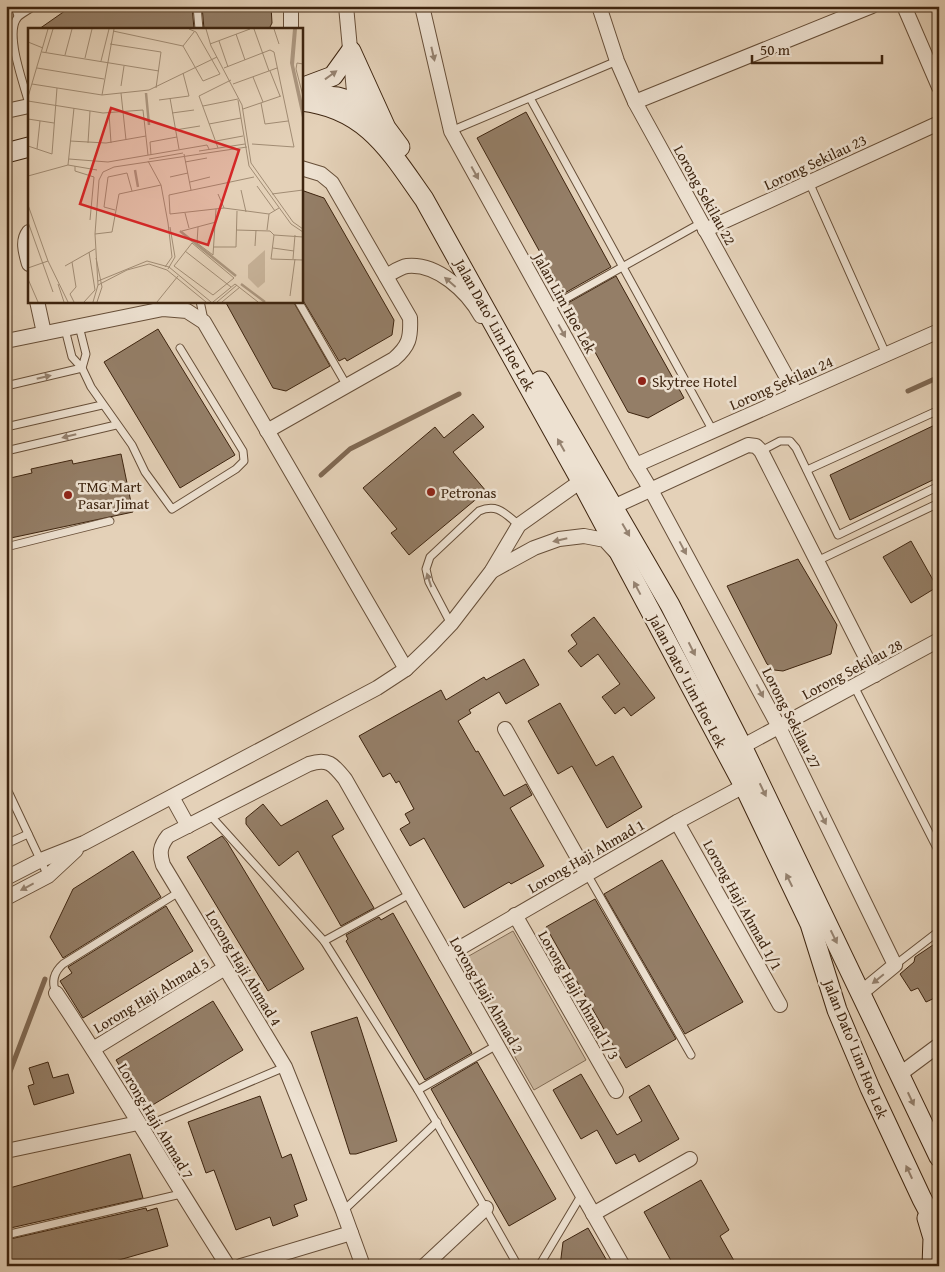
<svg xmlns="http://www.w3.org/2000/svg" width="945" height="1272" font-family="'Gentium Book Plus',serif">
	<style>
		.green { fill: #c8b49b; stroke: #826c55 }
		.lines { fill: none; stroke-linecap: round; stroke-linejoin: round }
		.stream { stroke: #7f6852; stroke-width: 5 }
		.building { fill: #947e67; stroke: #3d240f }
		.lane-casing { stroke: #674f39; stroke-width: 9 }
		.street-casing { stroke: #674f39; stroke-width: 16 }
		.secondary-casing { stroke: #3d240f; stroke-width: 21 }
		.lane { stroke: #ede1d1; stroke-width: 7 }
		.street { stroke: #ede1d1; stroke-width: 14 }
		.secondary { stroke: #ede1d1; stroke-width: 19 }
		.oneway { fill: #958270 }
		.poi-dot { fill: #8f2418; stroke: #ede1d1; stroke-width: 2 }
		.labels { text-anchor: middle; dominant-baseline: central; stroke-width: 5; stroke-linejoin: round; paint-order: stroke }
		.street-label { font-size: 15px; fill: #3d240f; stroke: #ede1d1 }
		.poi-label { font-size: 15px; fill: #3d240f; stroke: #ede1d1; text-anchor: start }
		.inset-river { fill: none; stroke: #ab967f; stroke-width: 2.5 }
		.inset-road { fill: none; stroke: #a18c74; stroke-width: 1 }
		.view { fill: #d62828; fill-opacity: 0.15; stroke: #d62828; stroke-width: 2.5 }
		.inset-edge { fill: none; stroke: #3d240f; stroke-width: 2.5 }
	</style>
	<rect width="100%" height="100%" fill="#e4d1b8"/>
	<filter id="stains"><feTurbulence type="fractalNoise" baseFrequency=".004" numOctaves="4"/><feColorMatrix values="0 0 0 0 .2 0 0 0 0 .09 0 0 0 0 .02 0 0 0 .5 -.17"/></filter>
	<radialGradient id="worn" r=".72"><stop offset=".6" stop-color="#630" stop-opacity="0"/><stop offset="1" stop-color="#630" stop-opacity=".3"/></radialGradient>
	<path class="green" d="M 513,931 L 586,1060 L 534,1090 L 460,961 Z"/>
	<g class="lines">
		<g class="stream">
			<path d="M 908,391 L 939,377"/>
			<path d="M 321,475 L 350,449 L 459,394"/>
			<path d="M 6,1082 L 45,979"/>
		</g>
	</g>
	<g class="building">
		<path d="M 72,6 L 192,6 L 194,29 L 39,29 Z"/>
		<path d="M 202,6 L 271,6 L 272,23 L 269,29 L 204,29 Z"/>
		<path d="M 526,112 L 611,267 L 563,294 L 477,138 Z"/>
		<path d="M 301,190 L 324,198 L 394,320 L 392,335 L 347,361 L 345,358 L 339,361 L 301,297 Z"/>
		<path d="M 616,276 L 684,398 L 648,418 L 628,412 L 568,303 Z"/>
		<path d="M 225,301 L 293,301 L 330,366 L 286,391 L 273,388 Z"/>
		<path d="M 158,329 L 235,455 L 180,488 L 104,362 Z"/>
		<path d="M 473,414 L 484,427 L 453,452 L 486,491 L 409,555 L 391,533 L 397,529 L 363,488 L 435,427 L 444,438 Z"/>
		<path d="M 939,423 L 939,477 L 850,520 L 830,475 Z"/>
		<path d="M 121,454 L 133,512 L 6,539 L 6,479 L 32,473 L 31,469 L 72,460 L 73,464 Z"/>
		<path d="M 911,541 L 937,587 L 911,603 L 883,557 Z"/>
		<path d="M 798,559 L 837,625 L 831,654 L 783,671 L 774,670 L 767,664 L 727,586 Z"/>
		<path d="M 594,617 L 655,698 L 631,716 L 624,707 L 615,714 L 602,697 L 620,684 L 598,654 L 581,667 L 568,651 L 577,644 L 571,635 Z"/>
		<path d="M 524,659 L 539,685 L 506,704 L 499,692 L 469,710 L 471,713 L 458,721 L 476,752 L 478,751 L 504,796 L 526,784 L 532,795 L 510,808 L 544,866 L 511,884 L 509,882 L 464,908 L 424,838 L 410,846 L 400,829 L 410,823 L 405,814 L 414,809 L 399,781 L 396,783 L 390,773 L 383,777 L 359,736 L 441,690 L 446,700 L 484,677 L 486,680 Z"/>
		<path d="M 560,703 L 596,766 L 613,756 L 642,807 L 607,828 L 572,766 L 558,774 L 528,721 Z"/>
		<path d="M 327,800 L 344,829 L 332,836 L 374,908 L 341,926 L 298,851 L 279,866 L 246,824 L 246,818 L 263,804 L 281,826 Z"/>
		<path d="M 222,836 L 227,842 L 304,969 L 268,991 L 187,857 Z"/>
		<path d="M 133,851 L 161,897 L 63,958 L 50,937 L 73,889 Z"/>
		<path d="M 662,860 L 743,1002 L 685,1034 L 604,894 Z"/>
		<path d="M 595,899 L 676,1039 L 626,1068 L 546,927 Z"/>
		<path d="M 166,906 L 193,951 L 83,1018 L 60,981 L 72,973 L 68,967 Z"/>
		<path d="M 393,913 L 472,1053 L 425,1080 L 346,941 L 348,939 L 346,935 L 379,917 L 381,920 Z"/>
		<path d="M 939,941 L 939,996 L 926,1002 L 918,988 L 911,991 L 900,974 L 914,962 L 915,957 Z"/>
		<path d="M 213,1001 L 243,1050 L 146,1109 L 116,1060 Z"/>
		<path d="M 357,1017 L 397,1141 L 356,1154 L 350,1154 L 311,1032 Z"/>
		<path d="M 48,1062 L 53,1078 L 68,1074 L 74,1093 L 34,1105 L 28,1086 L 34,1084 L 29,1068 Z"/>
		<path d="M 477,1062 L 556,1199 L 509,1226 L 431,1089 Z"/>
		<path d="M 581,1074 L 617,1135 L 642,1121 L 629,1097 L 649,1085 L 679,1139 L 639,1162 L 635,1154 L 616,1164 L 597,1130 L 581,1139 L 553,1090 Z"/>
		<path d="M 260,1096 L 282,1158 L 291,1154 L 307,1200 L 294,1205 L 298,1216 L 273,1226 L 270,1217 L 236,1230 L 214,1170 L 206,1173 L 188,1122 Z"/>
		<path d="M 130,1154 L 143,1198 L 6,1229 L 6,1189 Z"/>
		<path d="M 701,1180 L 729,1230 L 720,1236 L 737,1266 L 674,1266 L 644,1212 Z"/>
		<path d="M 146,1208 L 147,1211 L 157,1208 L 168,1246 L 98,1266 L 6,1266 L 6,1240 Z"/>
		<path d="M 588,1228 L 610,1266 L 560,1266 L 563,1242 Z"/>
	</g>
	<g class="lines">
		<defs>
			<g id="lane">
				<path d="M 15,6 L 18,16"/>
				<path d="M 197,6 L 199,29"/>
				<path d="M 530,98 L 713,431"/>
				<path d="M 29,104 C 24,84 4,33 18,17 C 22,13 29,10 34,6"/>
				<path d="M 451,131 L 617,61"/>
				<path d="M 809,182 L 886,354"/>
				<path d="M 200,301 L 204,320"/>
				<path d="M 298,301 L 347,386"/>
				<path d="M 549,308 L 701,223"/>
				<path d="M 65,329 L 72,357 L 82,368 L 86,354 L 79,326"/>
				<path d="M 6,386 L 82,368 L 91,387 L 132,445 L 145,472 L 172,509 L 236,469 L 244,461 L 243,451 L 180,348"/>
				<path d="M 6,427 L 102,405"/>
				<path d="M 6,451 L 116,425"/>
				<path d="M 761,451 L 780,441 L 790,441 L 796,448 L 838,535 L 939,486"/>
				<path d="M 807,470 L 939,410"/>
				<path d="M 6,547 L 110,521"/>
				<path d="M 817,561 L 939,503"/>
				<path d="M 451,624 L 429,582 L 426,569 L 430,557 L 479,511 C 498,503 505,514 519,525"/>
				<path d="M 854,686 L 939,852"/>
				<path d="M 6,787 L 48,876"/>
				<path d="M 210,815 L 324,941 L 418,1090 L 518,1266"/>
				<path d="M 6,844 L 28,834"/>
				<path d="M 587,874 L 691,1055"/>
				<path d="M 324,941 L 410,894"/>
				<path d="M 895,965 L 939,931"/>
				<path d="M 56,993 C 51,981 54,972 63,964 L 179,892"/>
				<path d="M 418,1090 L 497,1045"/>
				<path d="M 141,1128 L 285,1067"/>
				<path d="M 343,1211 L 437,1122"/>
				<path d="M 6,1235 L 181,1194"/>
				<path d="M 539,1266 L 582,1194"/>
			</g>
			<g id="street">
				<path d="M 346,6 L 355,102 L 353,110"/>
				<path d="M 422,6 L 451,131 L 636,465 L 651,490 L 779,727 L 895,965 L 861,993"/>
				<path d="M 599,6 L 617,61 L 635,102 L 796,394"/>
				<path d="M 904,6 L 939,87"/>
				<path d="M 291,29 L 291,6"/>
				<path d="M 635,102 L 872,6"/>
				<path d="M 6,111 L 29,106"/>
				<path d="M 705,230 L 939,123"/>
				<path d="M 29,232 C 22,241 26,253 29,264"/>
				<path d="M 386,276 C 392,273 400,267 407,266 C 437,263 467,291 481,316"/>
				<path d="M 37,301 L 44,333"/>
				<path d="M 6,341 L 163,309 L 187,311 L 204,322 L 406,669"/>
				<path d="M 267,431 L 394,359 C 409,346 411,338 410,318 L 332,183 L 321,174 L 301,168"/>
				<path d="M 636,465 L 939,331"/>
				<path d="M 613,507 L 748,445 L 756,446 L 761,451 L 875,675"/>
				<path d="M 492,571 L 534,548 L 559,539 L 584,536 L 605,540 L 615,551"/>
				<path d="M 505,729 L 587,874"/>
				<path d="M 734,751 L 939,640"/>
				<path d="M 172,797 L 188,826"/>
				<path d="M 677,822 L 780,1005"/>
				<path d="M 6,878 L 41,860 L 84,843 L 377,688 L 406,669 L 431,645 L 451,624 L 491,572 L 519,525 L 581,481"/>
				<path d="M 6,898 L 48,876 L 76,850"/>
				<path d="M 515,915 L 616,1091"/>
				<path d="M 446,956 L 677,822 L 744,786"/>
				<path d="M 56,993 C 116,1082 170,1176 228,1266"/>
				<path d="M 93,1049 L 225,968"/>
				<path d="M 900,1074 L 939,1045"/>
				<path d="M 6,1151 L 138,1123"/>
				<path d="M 593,1214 L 690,1159"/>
				<path d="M 241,1266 L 351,1233"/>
				<path d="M 363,1266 L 343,1211 L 285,1067 L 163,865 C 159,853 160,846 168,836 L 309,764 C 328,758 333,764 345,779 L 623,1266"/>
				<path d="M 424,1266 L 486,1208"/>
			</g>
			<g id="secondary">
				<path d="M 301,88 L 333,76 L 351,51 L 386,128 L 400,147"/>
				<path d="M 313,95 L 338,97 L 355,102 L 381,124"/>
				<path d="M 301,101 C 366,108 390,151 424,199 L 581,481 L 744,786 L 810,924 L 837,1010 L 870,1088 L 922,1199 L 939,1231"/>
				<path d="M 6,153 L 29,147"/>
				<path d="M 540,381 L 670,605 L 742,746 L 939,1157"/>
				<path d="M 927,1218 L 933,1238 L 932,1266"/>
			</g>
		</defs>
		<use href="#lane" class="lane-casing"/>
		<use href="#street" class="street-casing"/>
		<use href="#secondary" class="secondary-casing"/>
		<use href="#lane" class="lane"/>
		<use href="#street" class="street"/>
		<use href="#secondary" class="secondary"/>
	</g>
	<defs><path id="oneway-solid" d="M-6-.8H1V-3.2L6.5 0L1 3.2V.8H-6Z" transform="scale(1.25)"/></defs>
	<g class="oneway">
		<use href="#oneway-solid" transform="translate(433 54) rotate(77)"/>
		<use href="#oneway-solid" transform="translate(331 75) rotate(-36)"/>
		<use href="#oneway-solid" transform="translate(475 173) rotate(61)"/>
		<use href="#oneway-solid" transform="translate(450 282) rotate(-139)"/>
		<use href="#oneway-solid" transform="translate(562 331) rotate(61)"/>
		<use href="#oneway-solid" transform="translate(44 377) rotate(-13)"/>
		<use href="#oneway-solid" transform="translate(69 436) rotate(166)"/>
		<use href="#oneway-solid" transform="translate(561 445) rotate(-119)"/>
		<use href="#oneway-solid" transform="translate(626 530) rotate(60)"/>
		<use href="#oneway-solid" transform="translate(560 540) rotate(167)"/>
		<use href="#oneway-solid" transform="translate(683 548) rotate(62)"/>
		<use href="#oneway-solid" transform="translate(429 580) rotate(-108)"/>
		<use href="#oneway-solid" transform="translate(637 588) rotate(-118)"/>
		<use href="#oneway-solid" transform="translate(692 649) rotate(63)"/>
		<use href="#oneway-solid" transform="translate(760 691) rotate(62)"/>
		<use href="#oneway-solid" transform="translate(763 790) rotate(64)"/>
		<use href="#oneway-solid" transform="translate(823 818) rotate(64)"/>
		<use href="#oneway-solid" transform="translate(789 880) rotate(-116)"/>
		<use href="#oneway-solid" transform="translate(27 887) rotate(152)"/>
		<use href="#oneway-solid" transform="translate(834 937) rotate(64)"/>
		<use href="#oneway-solid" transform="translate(878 979) rotate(141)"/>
		<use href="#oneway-solid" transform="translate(911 1099) rotate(65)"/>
		<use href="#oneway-solid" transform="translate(909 1172) rotate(-115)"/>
	</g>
	<g class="poi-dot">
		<circle cx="642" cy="381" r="5"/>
		<circle cx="431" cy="492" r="5"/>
		<circle cx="68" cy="495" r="5"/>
	</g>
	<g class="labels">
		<g class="street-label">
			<text transform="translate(815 162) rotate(-25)">Lorong Sekilau 23</text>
			<text transform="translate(705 195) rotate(61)">Lorong Sekilau 22</text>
			<text transform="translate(565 303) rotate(61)">Jalan Lim Hoe Lek</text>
			<text transform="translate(495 325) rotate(61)">Jalan Dato' Lim Hoe Lek</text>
			<text transform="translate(781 383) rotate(-24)">Lorong Sekilau 24</text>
			<text transform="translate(852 669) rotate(-28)">Lorong Sekilau 28</text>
			<text transform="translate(688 681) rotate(62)">Jalan Dato' Lim Hoe Lek</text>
			<text transform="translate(792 718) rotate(63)">Lorong Sekilau 27</text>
			<text transform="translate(586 856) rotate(-30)">Lorong Haji Ahmad 1</text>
			<text transform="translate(743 905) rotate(61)">Lorong Haji Ahmad 1/1</text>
			<text transform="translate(244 968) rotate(59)">Lorong Haji Ahmad 4</text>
			<text transform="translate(151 995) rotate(-31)">Lorong Haji Ahmad 5</text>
			<text transform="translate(487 995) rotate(60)">Lorong Haji Ahmad 2</text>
			<text transform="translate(579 995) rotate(60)">Lorong Haji Ahmad 1/3</text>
			<text transform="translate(856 1049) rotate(68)">Jalan Dato' Lim Hoe Lek</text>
			<text transform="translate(156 1121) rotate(59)">Lorong Haji Ahmad 7</text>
		</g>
		<g class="poi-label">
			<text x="652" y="381">Skytree Hotel</text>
			<text x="78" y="486">TMG Mart<tspan x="78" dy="17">Pasar Jimat</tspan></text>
			<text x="441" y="492">Petronas</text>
		</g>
	</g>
	<g transform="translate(28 28)">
		<rect width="275" height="275" fill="#e4d1b8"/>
		<path d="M 237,222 L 237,254 L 230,260 L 220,250 L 220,237 Z" fill="#c8b49b"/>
		<path d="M 265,1 L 269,1 L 266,37 L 275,77 L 275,94 L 262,35 Z" fill="#ab967f"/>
		<path class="inset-river" d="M 118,65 L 121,97M 107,142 L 110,159M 152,203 L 208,248M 213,256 L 237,274"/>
		<path class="inset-road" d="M 178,1 L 183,18 L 214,77 L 223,135 L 265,194 L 275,201M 226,1 L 241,43M 246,1 L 251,16M 85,3 L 155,18 L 175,53 L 192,46 L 168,4 L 161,1M 208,6 L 217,32M 191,13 L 200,39M 0,14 L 15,20M 82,16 L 133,24 L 128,60M 182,16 L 222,1M 155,18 L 166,4M 14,24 L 131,43M 18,24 L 25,1M 37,27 L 44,1M 57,30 L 64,1M 73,33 L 81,1M 275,36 L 269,35 L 268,41 L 275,68M 9,40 L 76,51M 196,40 L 242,22 L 246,24 L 266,119 L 224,116M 242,43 L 252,68M 225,49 L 235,74M 4,56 L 74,67 L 121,62 L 189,29M 205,56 L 249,40M 93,58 L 96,38M 93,65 L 98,112M 74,67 L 86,1M 0,69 L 20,1M 142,70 L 151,121M 131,72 L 161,68 L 155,45M 210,72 L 221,138 L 263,196 L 275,204M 0,73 L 75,85 L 115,82 L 120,127M 233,75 L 237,96 L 260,93M 175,78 L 210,71M 215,81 L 253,68M 81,85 L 83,115M 144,85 L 166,82M 0,91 L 26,95M 181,96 L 213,90M 147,102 L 172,98M 42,113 L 78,115 L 118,108M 188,113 L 215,108M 60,115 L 62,83M 0,118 L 24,126 L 29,60M 190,120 L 171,68 L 203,52M 9,121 L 12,93M 171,123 L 217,116M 156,126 L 163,162M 123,127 L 122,114 L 149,109M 41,131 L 80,134 L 179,117 L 181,121M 121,131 L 155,125M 120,133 L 133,157 L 140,195 L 144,229 L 137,239M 157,134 L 179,130M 40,137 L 46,80M 47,138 L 47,143 L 66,149 L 62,192M 0,148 L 40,137 L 69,142M 142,149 L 160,145M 226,149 L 141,167 L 142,186 L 196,180 L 241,186 L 251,180M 71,152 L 75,144 L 86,139 L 219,119M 162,154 L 182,149M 229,158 L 247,183M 213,162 L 218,184M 190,166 L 196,180M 244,166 L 275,162M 0,177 L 20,233 L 40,274M 87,182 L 76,179 L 80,149 L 99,145 L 104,163M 157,185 L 161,200M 0,194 L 25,264M 170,199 L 169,215 L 185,227 L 188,181M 208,202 L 242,203 L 246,207 L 243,231 L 275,232M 239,202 L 241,186M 154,203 L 188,194M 67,206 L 84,204 L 91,166 L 133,157M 246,207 L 275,209M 164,215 L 206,250 L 185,267 L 146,238 ZM 227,218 L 228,202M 186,219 L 208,219 L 209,183M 245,220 L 266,223M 157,223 L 203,259M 68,230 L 74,259 L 69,274M 265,231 L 267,207M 44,234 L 48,259 L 42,266 L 46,274M 37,238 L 67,221M 0,240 L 20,233M 140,241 L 147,229 L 142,199M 0,251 L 10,274M 70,253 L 119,233 L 141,239 L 183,274M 30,256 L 36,274M 70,257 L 99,242 L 121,236 L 139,242 L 178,274M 262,268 L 267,231M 56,274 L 67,262 L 61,224M 65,274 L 70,257 L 67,206 L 71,152M 129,274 L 150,248M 185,274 L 207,256 L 230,274M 189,274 L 209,257M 194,274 L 212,259"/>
		<path class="view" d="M 83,80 L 211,122 L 180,217 L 52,176 Z"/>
		<rect width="275" height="275" class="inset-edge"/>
	</g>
	<rect width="945" height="1272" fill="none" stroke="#e4d1b8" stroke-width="25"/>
	<rect x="8" y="8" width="930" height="1257" fill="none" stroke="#3d240f" stroke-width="2.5"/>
	<rect x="12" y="12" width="920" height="1247" fill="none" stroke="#3d240f"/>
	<path d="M752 55v8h130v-8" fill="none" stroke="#3d240f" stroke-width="2.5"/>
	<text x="760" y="55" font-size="15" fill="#3d240f" stroke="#ede1d1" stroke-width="4" paint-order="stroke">50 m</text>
	<rect width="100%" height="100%" filter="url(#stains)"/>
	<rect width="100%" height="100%" fill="url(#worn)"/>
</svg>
